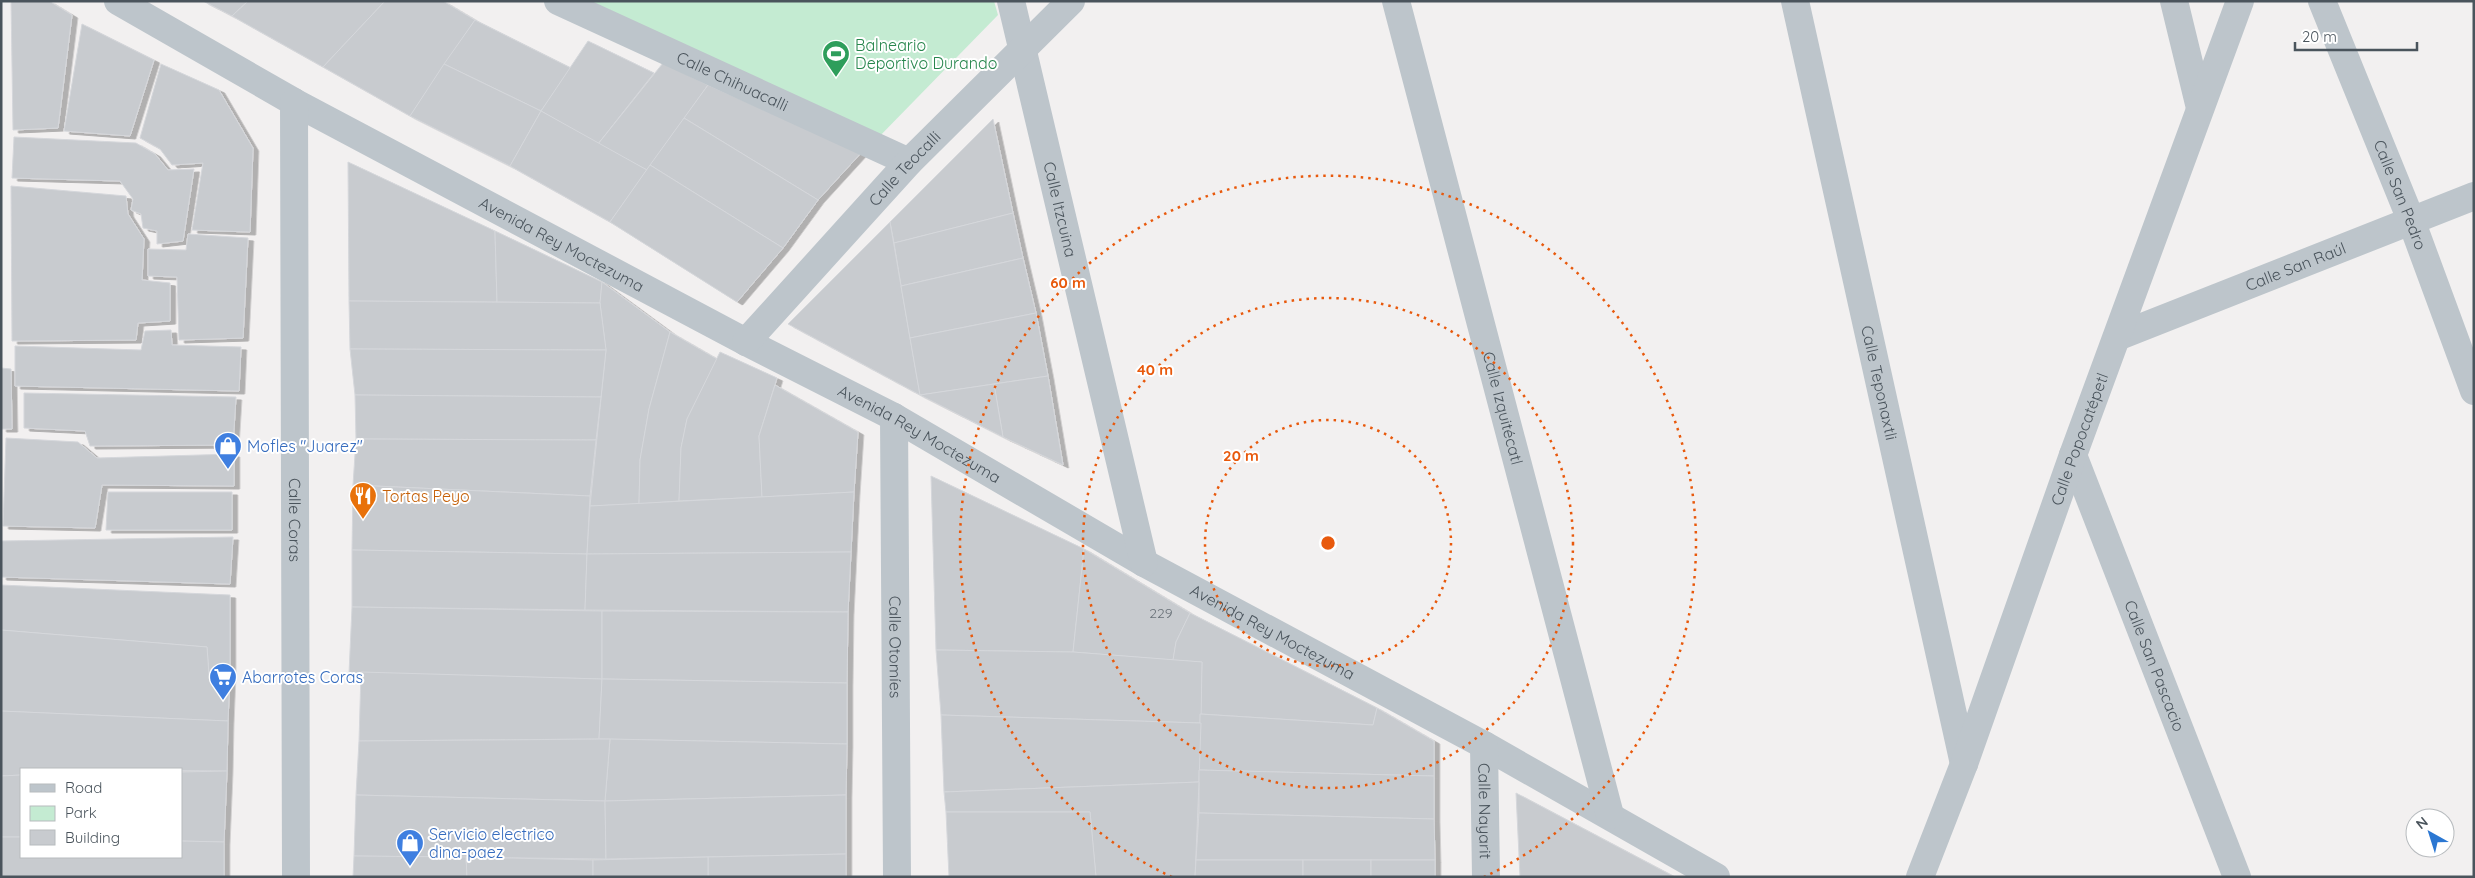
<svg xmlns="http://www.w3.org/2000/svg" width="2475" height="878" font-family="Quicksand,sans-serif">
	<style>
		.green { fill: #c4ebd2 }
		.building { fill: #c8cbcf; stroke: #d5d7db; filter: url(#shadow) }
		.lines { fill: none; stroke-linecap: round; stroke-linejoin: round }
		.minor { stroke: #bdc5cb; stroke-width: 28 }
		.ring { fill: none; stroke: #e8590c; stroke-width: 2.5; stroke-dasharray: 2.5 5 }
		.labels { text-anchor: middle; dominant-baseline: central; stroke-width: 4; stroke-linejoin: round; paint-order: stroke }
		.number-label { font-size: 14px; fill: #6a7279 }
		.leisure-label { font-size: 16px; fill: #27864d; stroke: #fff; text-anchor: start }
		.street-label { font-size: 16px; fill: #4a545c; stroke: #fff }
		.shop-label { font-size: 16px; fill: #366cbe; stroke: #fff; text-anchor: start }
		.food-label { font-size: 16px; fill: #c56008; stroke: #fff; text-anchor: start }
		.centre { fill: #e8590c; stroke: #fff; stroke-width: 2.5 }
		.ring-label { font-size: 15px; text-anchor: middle; font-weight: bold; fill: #e8590c; stroke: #fff; stroke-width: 4; stroke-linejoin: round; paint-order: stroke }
	</style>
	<defs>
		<filter id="shadow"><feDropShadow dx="5.5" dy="3" stdDeviation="0" flood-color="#0004"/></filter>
	</defs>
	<rect width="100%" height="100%" fill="#f2f0f0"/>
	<path class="green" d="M 569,1 L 994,1 L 998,15 L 874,142 Z"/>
	<g class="building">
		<path d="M 11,1 L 49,1 L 72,15 L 58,128 L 13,130 Z"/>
		<path d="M 203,1 L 248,1 L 232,16 Z"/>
		<path d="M 248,1 L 385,1 L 323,67 L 232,16 Z"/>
		<path d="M 385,1 L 443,1 L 475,20 L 410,116 L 323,67 Z"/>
		<path d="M 475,20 L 571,68 L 541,111 L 444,64 Z"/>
		<path d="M 82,24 L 154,60 L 130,136 L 64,131 Z"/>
		<path d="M 588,41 L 654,73 L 598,144 L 541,111 Z"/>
		<path d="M 663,63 L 708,85 L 647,170 L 598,144 Z"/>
		<path d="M 161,64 L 219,90 L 253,148 L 250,232 L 192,230 L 203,163 L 172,165 L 160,149 L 140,138 Z"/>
		<path d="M 444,64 L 541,111 L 510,166 L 410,116 Z"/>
		<path d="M 708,85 L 861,153 L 818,200 L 684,118 Z"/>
		<path d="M 541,111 L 647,170 L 610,222 L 510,166 Z"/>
		<path d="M 684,118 L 818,200 L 783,248 L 650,165 Z"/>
		<path d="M 993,119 L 1013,213 L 894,243 L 890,222 Z"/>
		<path d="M 14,137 L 136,143 L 155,154 L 168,170 L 194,169 L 183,241 L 157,244 L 157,231 L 143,228 L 141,214 L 131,210 L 133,199 L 120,181 L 12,178 Z"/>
		<path d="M 348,162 L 495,231 L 497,302 L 349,301 Z"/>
		<path d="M 650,165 L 783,248 L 737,302 L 610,222 Z"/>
		<path d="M 11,186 L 126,196 L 128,214 L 144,239 L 142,280 L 170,283 L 170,321 L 138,323 L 136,340 L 12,341 Z"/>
		<path d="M 1013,213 L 1023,258 L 901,286 L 894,243 Z"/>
		<path d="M 890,222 L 910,338 L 920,395 L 788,324 Z"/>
		<path d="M 495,231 L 602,282 L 600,303 L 497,302 Z"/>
		<path d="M 188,234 L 248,238 L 243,338 L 179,340 L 177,277 L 148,276 L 148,249 L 186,250 Z"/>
		<path d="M 1023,258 L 1036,313 L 910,338 L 901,286 Z"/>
		<path d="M 602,282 L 670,332 L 649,409 L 640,460 L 639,504 L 590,506 L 606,350 L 600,303 Z"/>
		<path d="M 349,301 L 600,303 L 606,350 L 350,349 Z"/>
		<path d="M 1036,313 L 1048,376 L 920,395 L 910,338 Z"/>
		<path d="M 171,330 L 172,345 L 241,347 L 239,391 L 15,386 L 15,346 L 141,350 L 145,331 Z"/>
		<path d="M 670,332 L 717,359 L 687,419 L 681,448 L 679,501 L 639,504 L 640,460 L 649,409 Z"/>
		<path d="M 350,349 L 606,350 L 601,397 L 355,395 Z"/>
		<path d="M 720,352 L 777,378 L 759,436 L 762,497 L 679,501 L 681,448 L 687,419 Z"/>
		<path d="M 1,368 L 11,369 L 12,429 L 1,429 Z"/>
		<path d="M 1048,376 L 1063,465 L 1003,437 L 994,384 Z"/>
		<path d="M 994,384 L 1003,437 L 920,395 Z"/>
		<path d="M 775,385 L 858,432 L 854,492 L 762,497 L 759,436 Z"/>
		<path d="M 24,393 L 236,397 L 233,445 L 90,446 L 85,431 L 24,428 Z"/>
		<path d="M 355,395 L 601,397 L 596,440 L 356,439 Z"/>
		<path d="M 6,438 L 78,442 L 97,458 L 234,454 L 234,486 L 102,485 L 95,528 L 3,526 Z"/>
		<path d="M 356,439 L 596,440 L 590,496 L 353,485 Z"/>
		<path d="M 931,476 L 1084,549 L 1073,652 L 936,650 Z"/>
		<path d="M 353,485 L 590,496 L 587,554 L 352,550 Z"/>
		<path d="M 108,492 L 232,492 L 232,530 L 106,530 Z"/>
		<path d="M 854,492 L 851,552 L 587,554 L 590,506 Z"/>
		<path d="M 233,537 L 230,584 L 1,577 L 1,541 Z"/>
		<path d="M 1084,549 L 1190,613 L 1176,642 L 1173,660 L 1073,652 Z"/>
		<path d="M 352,550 L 587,554 L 585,610 L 352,607 Z"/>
		<path d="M 851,552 L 848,612 L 585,610 L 587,554 Z"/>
		<path d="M 1,585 L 230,595 L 230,673 L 209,675 L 207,647 L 1,630 Z"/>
		<path d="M 352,607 L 602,611 L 602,679 L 349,673 Z"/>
		<path d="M 602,611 L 848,612 L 847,683 L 602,679 Z"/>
		<path d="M 1190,613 L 1377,708 L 1373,725 L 1200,714 L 1202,662 L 1173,660 L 1176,642 Z"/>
		<path d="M 1,630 L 207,647 L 209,675 L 230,673 L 228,721 L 1,711 Z"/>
		<path d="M 936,650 L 1073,652 L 1202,662 L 1201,723 L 941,715 Z"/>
		<path d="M 361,672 L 602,679 L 599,739 L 359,741 Z"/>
		<path d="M 602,679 L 847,683 L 847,744 L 599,739 Z"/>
		<path d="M 1377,708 L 1434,741 L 1434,776 L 1199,770 L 1200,714 L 1373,725 Z"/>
		<path d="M 1,711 L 228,721 L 227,771 L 21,769 L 21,775 L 1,776 Z"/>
		<path d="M 941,715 L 1201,723 L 1199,782 L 944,792 Z"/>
		<path d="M 610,739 L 847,744 L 846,795 L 605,801 Z"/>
		<path d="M 610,739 L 605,801 L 356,795 L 359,741 Z"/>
		<path d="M 1199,770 L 1434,776 L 1434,819 L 1199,813 Z"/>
		<path d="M 227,771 L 224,842 L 181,841 L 181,772 Z"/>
		<path d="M 21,775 L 21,837 L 1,837 L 1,776 Z"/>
		<path d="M 1199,782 L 1195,877 L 1096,877 L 1090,812 L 946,812 L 944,792 Z"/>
		<path d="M 1516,793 L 1675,877 L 1520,877 Z"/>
		<path d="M 356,795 L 605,801 L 606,859 L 354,856 Z"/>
		<path d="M 846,795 L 846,854 L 606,859 L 605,801 Z"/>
		<path d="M 946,812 L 1090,812 L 1096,877 L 949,877 Z"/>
		<path d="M 1199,813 L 1434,819 L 1435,860 L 1196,860 Z"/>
		<path d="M 1,837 L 21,837 L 21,857 L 181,857 L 181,841 L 224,842 L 224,877 L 1,877 Z"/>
		<path d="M 846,854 L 846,877 L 708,877 L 708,857 Z"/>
		<path d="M 354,856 L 466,857 L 467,877 L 353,877 Z"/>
		<path d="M 466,857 L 593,860 L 593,877 L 467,877 Z"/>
		<path d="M 708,857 L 708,877 L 593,877 L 593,860 Z"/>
		<path d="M 1196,860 L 1303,860 L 1303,877 L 1195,877 Z"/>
		<rect x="1303" y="860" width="68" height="17"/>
		<rect x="1371" y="860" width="64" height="17"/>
	</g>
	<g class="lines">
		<g class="minor">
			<path id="s1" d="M 118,1 L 294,102 L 746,342 L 894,417 L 1144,563 L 1484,745 L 1716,877"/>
			<path id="s2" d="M 558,1 L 909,162"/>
			<path id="s3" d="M 1011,1 L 1144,563"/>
			<path id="s4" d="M 1396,1 L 1610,815"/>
			<path id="s5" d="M 1795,1 L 1964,764"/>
			<path d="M 2174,1 L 2200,108"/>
			<path id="s6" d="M 2322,1 L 2411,220 L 2474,391"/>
			<path id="s7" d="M 294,102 L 296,877"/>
			<path id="s8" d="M 2117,337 L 2474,196"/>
			<path id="s9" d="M 746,342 L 909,162 L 1071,1"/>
			<path id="s10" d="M 894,417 L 897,877"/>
			<path id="s11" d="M 2073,455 L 2237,877"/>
			<path id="s12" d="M 1484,745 L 1486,877"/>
			<path id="s13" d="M 1920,877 L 1964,764 L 2073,455 L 2240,1"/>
		</g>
	</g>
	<g class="ring">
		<circle cx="1328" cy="543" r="123"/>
		<circle cx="1328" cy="543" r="245"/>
		<path d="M1172 877A368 368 0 1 1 1484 877"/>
	</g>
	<defs>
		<symbol id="stadium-pin" viewBox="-11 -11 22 30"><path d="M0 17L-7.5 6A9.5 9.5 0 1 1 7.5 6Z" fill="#2e9e5b" stroke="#fff"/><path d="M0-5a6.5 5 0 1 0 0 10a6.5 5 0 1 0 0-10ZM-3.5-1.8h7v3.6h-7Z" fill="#fff"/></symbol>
		<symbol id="shop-pin" viewBox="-11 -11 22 30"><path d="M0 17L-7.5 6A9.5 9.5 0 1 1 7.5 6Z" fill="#3f7fe0" stroke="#fff"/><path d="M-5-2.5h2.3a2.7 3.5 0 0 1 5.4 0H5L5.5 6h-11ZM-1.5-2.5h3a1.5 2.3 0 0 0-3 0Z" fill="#fff"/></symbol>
		<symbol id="restaurant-pin" viewBox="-11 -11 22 30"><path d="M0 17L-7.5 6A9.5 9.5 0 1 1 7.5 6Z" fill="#e8710a" stroke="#fff"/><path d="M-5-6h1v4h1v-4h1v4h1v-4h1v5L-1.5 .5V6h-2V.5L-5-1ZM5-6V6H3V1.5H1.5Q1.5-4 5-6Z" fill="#fff"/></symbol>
		<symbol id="supermarket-pin" viewBox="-11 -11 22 30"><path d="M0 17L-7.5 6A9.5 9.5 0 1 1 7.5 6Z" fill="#3f7fe0" stroke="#fff"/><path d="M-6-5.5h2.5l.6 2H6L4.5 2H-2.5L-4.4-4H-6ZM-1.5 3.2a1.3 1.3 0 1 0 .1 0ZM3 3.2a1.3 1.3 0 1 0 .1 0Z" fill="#fff"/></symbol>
	</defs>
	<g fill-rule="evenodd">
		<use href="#stadium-pin" x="820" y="38" width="32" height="43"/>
		<use href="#shop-pin" x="212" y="430" width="32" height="43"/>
		<use href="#restaurant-pin" x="347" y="480" width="32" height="43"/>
		<use href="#supermarket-pin" x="207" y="661" width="32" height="43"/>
		<use href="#shop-pin" x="394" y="827" width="32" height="43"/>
	</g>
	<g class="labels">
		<g class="number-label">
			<text x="1161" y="613">229</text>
		</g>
		<g class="leisure-label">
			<text x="855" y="45">Balneario<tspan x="855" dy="18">Deportivo Durando</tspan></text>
		</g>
		<g class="street-label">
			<text stroke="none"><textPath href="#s2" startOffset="192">Calle Chihuacalli</textPath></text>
			<text stroke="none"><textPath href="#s9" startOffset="235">Calle Teocalli</textPath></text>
			<text stroke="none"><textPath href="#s6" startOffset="209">Calle San Pedro</textPath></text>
			<text stroke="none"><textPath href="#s3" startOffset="214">Calle Itzcuina</textPath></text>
			<text stroke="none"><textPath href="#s1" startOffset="506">Avenida Rey Moctezuma</textPath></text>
			<text stroke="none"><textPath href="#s8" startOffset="192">Calle San Raúl</textPath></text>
			<text stroke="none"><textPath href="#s5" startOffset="391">Calle Teponaxtli</textPath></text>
			<text stroke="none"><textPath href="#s4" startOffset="421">Calle Izquitécatl</textPath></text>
			<text stroke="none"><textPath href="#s1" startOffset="911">Avenida Rey Moctezuma</textPath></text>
			<text stroke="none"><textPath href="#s13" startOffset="466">Calle Popocatépetl</textPath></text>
			<text stroke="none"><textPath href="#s7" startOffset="418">Calle Coras</textPath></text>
			<text stroke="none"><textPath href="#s1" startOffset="1316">Avenida Rey Moctezuma</textPath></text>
			<text stroke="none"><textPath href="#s10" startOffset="230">Calle Otomíes</textPath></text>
			<text stroke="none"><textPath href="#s11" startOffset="226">Calle San Pascacio</textPath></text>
			<text stroke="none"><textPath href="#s12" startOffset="66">Calle Nayarit</textPath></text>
		</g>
		<g class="shop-label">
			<text x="247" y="446">Mofles "Juarez"</text>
			<text x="242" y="677">Abarrotes Coras</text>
			<text x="429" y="834">Servicio electrico<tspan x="429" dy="18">dina-paez</tspan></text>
		</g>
		<g class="food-label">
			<text x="382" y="496">Tortas Peyo</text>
		</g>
	</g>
	<circle cx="1328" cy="543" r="8" class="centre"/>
	<g class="ring-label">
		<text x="1068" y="288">60 m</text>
		<text x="1155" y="375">40 m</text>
		<text x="1241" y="461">20 m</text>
	</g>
	<rect width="2475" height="878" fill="none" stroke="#4a545c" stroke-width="5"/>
	<rect x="20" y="768" width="162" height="90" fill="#ffffff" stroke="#b7bbbe"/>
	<rect x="30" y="784" width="25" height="8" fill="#bdc5cb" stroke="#b7bbbe"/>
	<text x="65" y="793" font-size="15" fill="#4a545c">Road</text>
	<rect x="30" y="806" width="25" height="15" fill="#c4ebd2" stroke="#b7bbbe"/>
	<text x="65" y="818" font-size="15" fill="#4a545c">Park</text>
	<rect x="30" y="830" width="25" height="15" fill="#c8cbcf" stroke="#b7bbbe"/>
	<text x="65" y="843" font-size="15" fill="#4a545c">Building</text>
	<g transform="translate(2430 833) rotate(321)"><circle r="24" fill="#ffffff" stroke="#b7bbbe"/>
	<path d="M0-4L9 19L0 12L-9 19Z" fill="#2b77d2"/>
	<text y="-8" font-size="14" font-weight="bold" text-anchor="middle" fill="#4a545c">N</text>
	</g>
	<path d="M2295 42v8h122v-8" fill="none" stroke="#4a545c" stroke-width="2.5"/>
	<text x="2302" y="42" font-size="15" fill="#4a545c" stroke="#ffffff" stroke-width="4" paint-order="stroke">20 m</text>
</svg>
